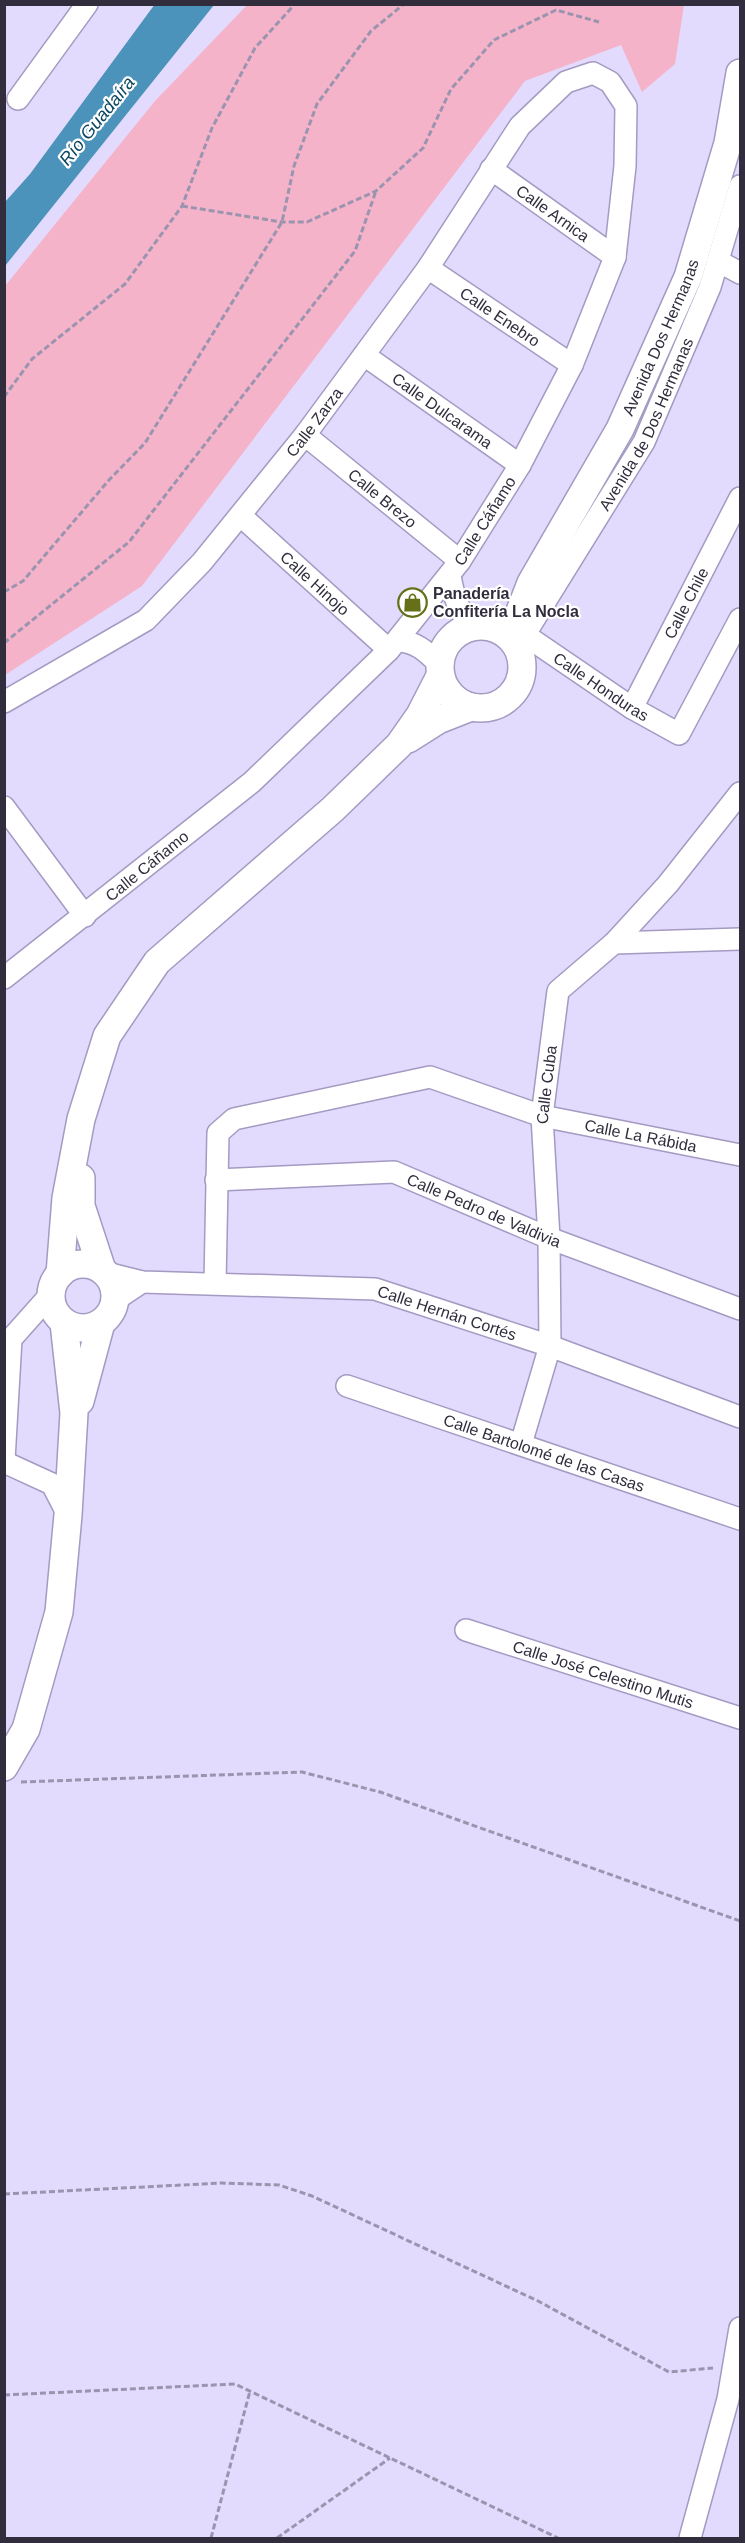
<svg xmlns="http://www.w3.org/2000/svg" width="745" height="2543" font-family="Arial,sans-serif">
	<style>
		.green { fill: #f5b3ca }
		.water { fill: #4c93bb }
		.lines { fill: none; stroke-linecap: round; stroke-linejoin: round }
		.minor-casing { stroke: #a49ac2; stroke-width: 24 }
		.major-casing { stroke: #a49ac2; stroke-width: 30 }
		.path { stroke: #9b94af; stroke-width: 3; stroke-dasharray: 6 3; stroke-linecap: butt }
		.minor { stroke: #fff; stroke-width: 21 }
		.major { stroke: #fff; stroke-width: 27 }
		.labels { text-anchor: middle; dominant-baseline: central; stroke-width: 4.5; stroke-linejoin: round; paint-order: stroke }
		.street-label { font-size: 16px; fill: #312d3d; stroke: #fff }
		.poi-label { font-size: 16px; font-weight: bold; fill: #312d3d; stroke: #fff; text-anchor: start }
		.water-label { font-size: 18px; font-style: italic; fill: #0b4662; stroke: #fff }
	</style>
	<rect width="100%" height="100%" fill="#e3dbfd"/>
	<path class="green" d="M 248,4 L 684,5 L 675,64 L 642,92 L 621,45 L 525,81 L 142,586 L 5,675 L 5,286 L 155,101 Z"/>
	<path class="water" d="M 155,4 L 214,5 L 5,266 L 5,202 L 30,174 Z"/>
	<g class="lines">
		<defs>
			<g id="minor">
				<path d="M 18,99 L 87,4"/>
				<path id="s1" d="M 491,169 L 615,257"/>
				<path d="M 718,261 L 740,273"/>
				<path id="s2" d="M 428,268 L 572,365"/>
				<path id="s3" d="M 364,355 L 520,465"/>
				<path id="s4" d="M 305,435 L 460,561"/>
				<path id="s5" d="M 241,516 L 389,650"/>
				<path d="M 450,575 C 453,596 459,610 471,627"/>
				<path id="s6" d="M 525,635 L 632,708 L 679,734 L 740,619"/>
				<path d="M 397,641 C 415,641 426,651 439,664"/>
				<path id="s7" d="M 517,647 L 644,442 L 710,287 L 740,186"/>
				<path id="s8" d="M 4,702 L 146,620 L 202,562 L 305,435 L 428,268 L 520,126 L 566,82 L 593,73 L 610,82 L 626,106 L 625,166 L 615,257 L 572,365 L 520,465 L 460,561 L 389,650 L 252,782 L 4,978"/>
				<path id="s9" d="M 632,708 L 740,498"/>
				<path d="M 4,807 L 85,916"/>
				<path d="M 614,943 L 740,939"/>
				<path id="s10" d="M 216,1180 L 394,1172 L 549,1238 L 740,1309"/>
				<path id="s11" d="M 106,1273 L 142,1282 L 375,1289 L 550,1346 L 740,1417"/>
				<path id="s12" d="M 215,1283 L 218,1133 L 234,1119 L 430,1077 L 542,1116 L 740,1155"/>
				<path d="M 115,1300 L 142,1282"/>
				<path id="s13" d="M 347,1386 L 740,1519"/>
				<path id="s14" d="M 521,1444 L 550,1346 L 549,1238 L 542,1116 L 558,991 L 614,943 L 668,884 L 740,793"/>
				<path d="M 4,1460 L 11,1339 L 51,1294"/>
				<path d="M 4,1462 L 52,1484 L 68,1515"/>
				<path id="s15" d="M 466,1630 L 740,1718"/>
				<path d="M 690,2538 L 728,2399 L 740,2328"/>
			</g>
			<g id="major">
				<circle cx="481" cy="667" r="41"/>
				<path id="s16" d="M 510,637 L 531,583 L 620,429 L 688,277 L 728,143 L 740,73"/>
				<path d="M 408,739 L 438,720 L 471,707"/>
				<path d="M 81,1178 L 81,1206 L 102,1270"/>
				<circle cx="83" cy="1296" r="32"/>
				<path d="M 60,1274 L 66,1198 L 81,1119 L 107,1036 L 157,962 L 333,809 L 399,745 L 420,715 L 440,676"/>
				<path d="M 80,1401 L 101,1323"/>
				<path d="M 4,1767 L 26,1729 L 59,1612 L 68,1515 L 74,1413 L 64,1323"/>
			</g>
		</defs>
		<use href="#minor" class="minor-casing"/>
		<use href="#major" class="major-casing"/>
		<g class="path">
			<path d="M 182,206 L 282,222 L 307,222 L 376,191 L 423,148 L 451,89 L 494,40 L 556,10 L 599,22"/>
			<path d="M 4,397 L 32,359 L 125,284 L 182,206 L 212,128 L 255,48 L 295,4"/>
			<path d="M 4,592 L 23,581 L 109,480 L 145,443 L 282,222 L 294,166 L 317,104 L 371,31 L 404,4"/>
			<path d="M 4,643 L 129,542 L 355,251 L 376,191"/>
			<path d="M 21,1782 L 302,1772 L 380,1792 L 740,1921"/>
			<path d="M 4,2194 L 222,2183 L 279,2185 L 312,2196 L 538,2301 L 669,2372 L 713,2368"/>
			<path d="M 4,2395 L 235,2384 L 558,2538"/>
			<path d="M 211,2538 L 250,2391"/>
			<path d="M 277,2538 L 390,2458"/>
		</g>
		<use href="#minor" class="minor"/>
		<use href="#major" class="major"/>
	</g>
	<defs>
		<symbol id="shop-ring" viewBox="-11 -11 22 22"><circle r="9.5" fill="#fff" stroke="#667019" stroke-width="1.5"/><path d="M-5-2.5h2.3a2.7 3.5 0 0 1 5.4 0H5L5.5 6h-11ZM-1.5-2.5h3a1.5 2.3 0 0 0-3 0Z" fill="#667019"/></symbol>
	</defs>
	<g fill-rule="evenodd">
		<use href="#shop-ring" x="396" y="586" width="33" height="33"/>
	</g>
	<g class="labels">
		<g class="street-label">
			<text stroke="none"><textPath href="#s1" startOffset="76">Calle Arnica</textPath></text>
			<text stroke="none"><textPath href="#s2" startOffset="87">Calle Enebro</textPath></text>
			<text stroke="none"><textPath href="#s16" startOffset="336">Avenida Dos Hermanas</textPath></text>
			<text stroke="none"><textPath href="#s3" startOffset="96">Calle Dulcarama</textPath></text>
			<text stroke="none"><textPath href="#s8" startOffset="424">Calle Zarza</textPath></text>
			<text stroke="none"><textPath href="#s7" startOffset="258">Avenida de Dos Hermanas</textPath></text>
			<text stroke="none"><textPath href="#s4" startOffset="100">Calle Brezo</textPath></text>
			<text transform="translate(485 521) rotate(-58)">Calle Cáñamo</text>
			<text stroke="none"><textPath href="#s5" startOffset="100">Calle Hinojo</textPath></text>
			<text stroke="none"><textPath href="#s9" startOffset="118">Calle Chile</textPath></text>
			<text stroke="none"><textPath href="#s6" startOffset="92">Calle Honduras</textPath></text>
			<text transform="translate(147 866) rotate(-39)">Calle Cáñamo</text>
			<text stroke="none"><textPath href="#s14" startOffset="364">Calle Cuba</textPath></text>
			<text stroke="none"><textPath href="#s12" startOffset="591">Calle La Rábida</textPath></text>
			<text stroke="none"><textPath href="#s10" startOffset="276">Calle Pedro de Valdivia</textPath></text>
			<text stroke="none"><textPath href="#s11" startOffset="346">Calle Hernán Cortés</textPath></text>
			<text stroke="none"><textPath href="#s13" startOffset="208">Calle Bartolomé de las Casas</textPath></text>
			<text stroke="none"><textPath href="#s15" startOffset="144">Calle José Celestino Mutis</textPath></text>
		</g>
		<g class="poi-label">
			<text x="433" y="593">Panadería<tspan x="433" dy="18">Confitería La Nocla</tspan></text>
		</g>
		<g class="water-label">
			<text transform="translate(97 121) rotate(-51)">Río Guadaíra</text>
		</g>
	</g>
	<rect width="745" height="2543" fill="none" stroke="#312d3d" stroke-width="12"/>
</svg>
